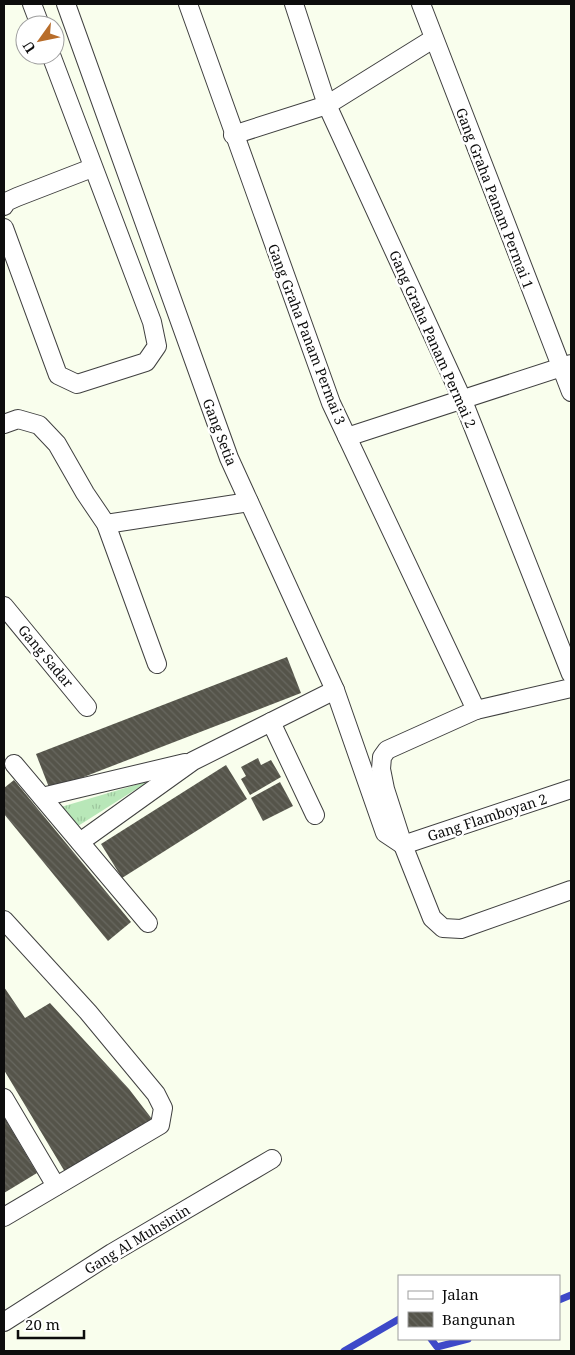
<svg xmlns="http://www.w3.org/2000/svg" width="575" height="1355" font-family="'Noto Serif',serif">
	<style>
		.grass { fill: url(#grass-tufts) }
		.lines { fill: none; stroke-linecap: round; stroke-linejoin: round }
		.stream { stroke: #3d49c8; stroke-width: 7 }
		.building { fill: url(#building-back-hatch) }
		.minor-casing { stroke: #404040; stroke-width: 20 }
		.minor { stroke: #fff; stroke-width: 18 }
		.labels { text-anchor: middle; dominant-baseline: central; stroke-width: 5; stroke-linejoin: round; paint-order: stroke }
		.street-label { font-size: 14px; fill: #0d0d0d; stroke: #fff }
	</style>
	<defs>
		<pattern id="grass-tufts" width="24" height="20" patternUnits="userSpaceOnUse" patternTransform="scale(1.25)"><rect width="24" height="20" fill="#b8e7b8"/><path d="M3 7l-1-3M5 7V3M7 7l1-3M15 17l-1-3M17 17v-4M19 17l1-3" fill="none" stroke="#9dc59d"/></pattern>
		<pattern id="building-back-hatch" width="6" height="6" patternUnits="userSpaceOnUse" patternTransform="scale(1.25)"><rect width="6" height="6" fill="#55544a"/><path d="M-1 5l2 2M0 0l6 6M5-1l2 2" fill="none" stroke="#686860"/></pattern>
	</defs>
	<rect width="100%" height="100%" fill="#f9feed"/>
	<path class="grass" d="M 149,781 L 78,826 L 61,807 Z"/>
	<g class="lines">
		<g class="stream">
			<path d="M 559,1300 L 571,1295"/>
			<path d="M 431,1339 L 437,1347 L 468,1339"/>
			<path d="M 344,1351 L 399,1319"/>
		</g>
	</g>
	<g class="building">
		<path d="M 287,657 L 301,693 L 50,790 L 36,754 Z"/>
		<path d="M 258,758 L 261,765 L 271,760 L 281,777 L 250,795 L 241,779 L 246,776 L 241,767 Z"/>
		<path d="M 226,765 L 247,799 L 122,878 L 101,844 Z"/>
		<path d="M 14,780 L 131,922 L 108,941 L 4,814 L 4,788 Z"/>
		<path d="M 280,782 L 293,806 L 263,821 L 251,798 Z"/>
		<path d="M 4,987 L 25,1018 L 50,1003 L 129,1089 L 152,1119 L 65,1172 L 4,1070 Z"/>
		<path d="M 4,1117 L 37,1173 L 4,1193 Z"/>
	</g>
	<g class="lines">
		<defs>
			<g id="minor">
				<path d="M 32,4 L 40,25"/>
				<path d="M 66,4 L 229,458 L 335,690 L 385,833 L 403,845 L 571,789"/>
				<path d="M 188,4 L 331,403 L 476,710"/>
				<path d="M 294,4 L 327,105 L 463,401 L 571,674"/>
				<path d="M 421,4 L 571,392"/>
				<path d="M 233,135 L 327,105 L 433,39"/>
				<path d="M 4,206 L 6,202 L 17,197 L 92,168"/>
				<path d="M 4,228 L 58,375 L 77,384 L 146,362 L 157,346 L 152,322 L 51,55"/>
				<path d="M 4,424 L 18,419 L 39,425 L 57,444 L 85,493 L 106,524 L 157,664"/>
				<path d="M 347,437 L 571,364"/>
				<path d="M 106,524 L 249,502"/>
				<path d="M 4,606 L 87,707"/>
				<path d="M 571,688 L 476,710 L 387,750 L 382,757 L 381,769 L 385,789 L 403,845 L 432,918 L 443,928 L 461,929 L 571,890"/>
				<path d="M 271,722 L 315,815"/>
				<path d="M 14,764 L 148,923"/>
				<path d="M 42,797 L 185,763"/>
				<path d="M 80,842 L 193,761 L 335,690"/>
				<path d="M 4,920 L 88,1012 L 156,1094 L 163,1108 L 160,1125 L 4,1217"/>
				<path d="M 4,1098 L 56,1186"/>
				<path d="M 4,1322 L 112,1253 L 272,1159"/>
			</g>
		</defs>
		<use href="#minor" class="minor-casing"/>
		<use href="#minor" class="minor"/>
	</g>
	<g class="labels">
		<g class="street-label">
			<text transform="translate(495 198) rotate(69)">Gang Graha Panam Permai 1</text>
			<text transform="translate(307 334) rotate(69)">Gang Graha Panam Permai 3</text>
			<text transform="translate(433 339) rotate(66)">Gang Graha Panam Permai 2</text>
			<text transform="translate(220 432) rotate(69)">Gang Setia</text>
			<text transform="translate(46 656) rotate(50)">Gang Sadar</text>
			<text transform="translate(487 817) rotate(-18)">Gang Flamboyan 2</text>
			<text transform="translate(137 1239) rotate(-31)">Gang Al Muhsinin</text>
		</g>
	</g>
	<rect width="575" height="1355" fill="none" stroke="#0d0d0d" stroke-width="10"/>
	<rect x="398" y="1275" width="162" height="65" fill="#ffffff" stroke="#9e9e9e"/>
	<rect x="408" y="1291" width="25" height="8" fill="#ffffff" stroke="#9e9e9e"/>
	<text x="442" y="1300" font-size="15" fill="#0d0d0d">Jalan</text>
	<rect x="408" y="1312" width="25" height="15" fill="url(#building-back-hatch)" stroke="#9e9e9e"/>
	<text x="442" y="1325" font-size="15" fill="#0d0d0d">Bangunan</text>
	<g transform="translate(40 40) rotate(237)"><circle r="24" fill="#ffffff" stroke="#9e9e9e"/>
	<path d="M0-4L9 19L0 12L-9 19Z" fill="#b86d2a"/>
	<text y="-8" font-size="14" font-weight="bold" text-anchor="middle" fill="#0d0d0d">U</text>
	</g>
	<path d="M18 1330v8h66v-8" fill="none" stroke="#0d0d0d" stroke-width="2.5"/>
	<text x="25" y="1330" font-size="15" fill="#0d0d0d" stroke="#ffffff" stroke-width="4" paint-order="stroke">20 m</text>
</svg>
